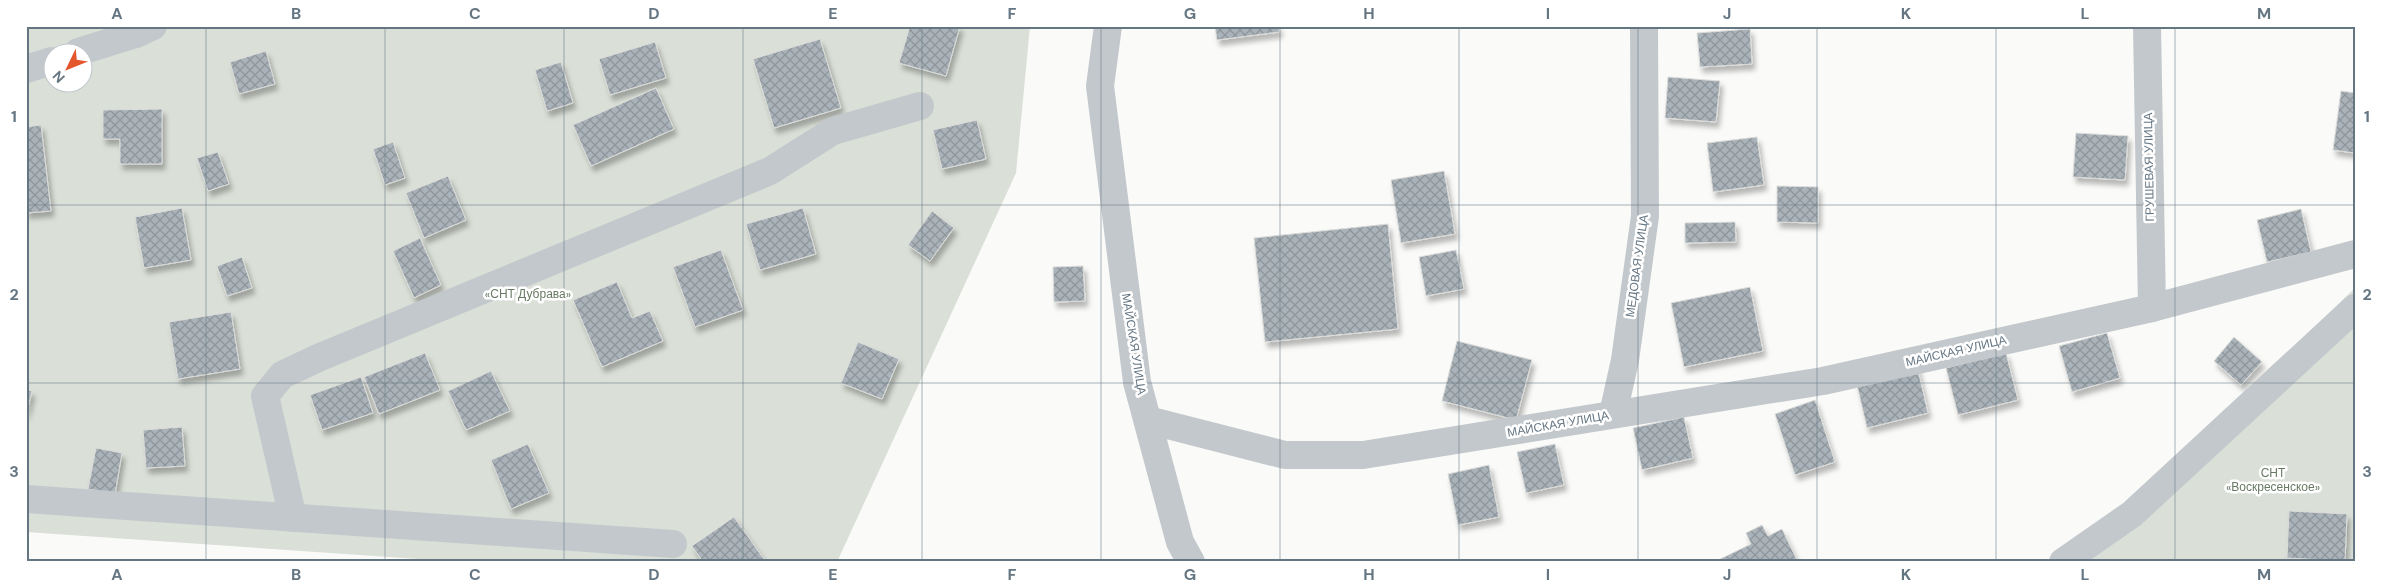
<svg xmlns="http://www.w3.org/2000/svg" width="2381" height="588" font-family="'DM Sans',sans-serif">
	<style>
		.garden { fill: #dadfd7; fill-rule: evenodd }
		.building { fill: url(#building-cross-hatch); stroke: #dcdcda; filter: url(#shadow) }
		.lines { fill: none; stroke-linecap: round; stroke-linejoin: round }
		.minor { stroke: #c3c8cc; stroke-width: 28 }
		.grid { fill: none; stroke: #657683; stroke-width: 1; stroke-opacity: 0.55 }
		.labels { text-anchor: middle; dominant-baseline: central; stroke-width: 5; stroke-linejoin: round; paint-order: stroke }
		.street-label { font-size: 12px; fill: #657683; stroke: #fff }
		.park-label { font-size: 12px; fill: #687a64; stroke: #fff }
		.neatline { fill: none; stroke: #657683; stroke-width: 2 }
		.grid-label { font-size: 16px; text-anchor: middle; font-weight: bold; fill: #657683 }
	</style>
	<defs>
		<pattern id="building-cross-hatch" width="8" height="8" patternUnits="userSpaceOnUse" patternTransform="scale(1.25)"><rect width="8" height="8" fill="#aab3b9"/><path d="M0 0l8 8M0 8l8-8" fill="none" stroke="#8e969c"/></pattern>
		<filter id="shadow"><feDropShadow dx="3" dy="5.5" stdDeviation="2.5" flood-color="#0004"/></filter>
	</defs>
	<rect width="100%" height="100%" fill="#fafaf8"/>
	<g class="garden">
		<path d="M 26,26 L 1030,26 L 1016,173 L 837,562 L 462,562 L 26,532 ZM 52,52 L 82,52 L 82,82 L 52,82 Z"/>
		<path d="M 2355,288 L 2355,562 L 2070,562 Z"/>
	</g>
	<g class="building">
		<path d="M 910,26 L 960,26 L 946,76 L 899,63 Z"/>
		<path d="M 1215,26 L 1279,26 L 1279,32 L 1217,40 Z"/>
		<path d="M 1750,29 L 1752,64 L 1700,67 L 1697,33 Z"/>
		<path d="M 820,39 L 841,108 L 774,128 L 753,59 Z"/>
		<path d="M 655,42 L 666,78 L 610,95 L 599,59 Z"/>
		<path d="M 266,51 L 275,84 L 239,94 L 230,62 Z"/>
		<path d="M 561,62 L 573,103 L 547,111 L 535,70 Z"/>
		<path d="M 1668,77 L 1720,81 L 1716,122 L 1665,118 Z"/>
		<path d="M 656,88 L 674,129 L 591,166 L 573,125 Z"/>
		<path d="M 2341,91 L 2355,93 L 2355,153 L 2333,150 Z"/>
		<path d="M 162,109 L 162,164 L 120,164 L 120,139 L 103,139 L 103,110 Z"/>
		<path d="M 977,120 L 986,159 L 942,169 L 933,130 Z"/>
		<path d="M 41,125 L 51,211 L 26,213 L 26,127 Z"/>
		<path d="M 2076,133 L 2128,136 L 2125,180 L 2073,177 Z"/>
		<path d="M 1757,137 L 1764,185 L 1713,192 L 1707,143 Z"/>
		<path d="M 393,142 L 405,178 L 385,185 L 373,149 Z"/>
		<path d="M 218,152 L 229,184 L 208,191 L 197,158 Z"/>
		<path d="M 1444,171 L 1455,234 L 1401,243 L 1391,180 Z"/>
		<path d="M 448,176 L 466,220 L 424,238 L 406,193 Z"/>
		<path d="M 1777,186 L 1818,187 L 1818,223 L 1777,222 Z"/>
		<path d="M 182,208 L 191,260 L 144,268 L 135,217 Z"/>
		<path d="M 803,208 L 816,254 L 760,270 L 746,224 Z"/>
		<path d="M 2301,209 L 2311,252 L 2267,262 L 2257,220 Z"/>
		<path d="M 932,211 L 954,228 L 930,261 L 908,245 Z"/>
		<path d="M 1735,222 L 1736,242 L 1685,243 L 1685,223 Z"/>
		<path d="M 1388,224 L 1398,329 L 1265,342 L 1254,238 Z"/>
		<path d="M 420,238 L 441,285 L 414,298 L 393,251 Z"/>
		<path d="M 721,250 L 743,310 L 695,327 L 673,267 Z"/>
		<path d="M 1456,250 L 1464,289 L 1426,296 L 1419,257 Z"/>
		<path d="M 242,257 L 252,288 L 227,296 L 217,266 Z"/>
		<path d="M 1083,266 L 1085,301 L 1054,302 L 1053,267 Z"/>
		<path d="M 617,282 L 632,318 L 650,311 L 663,341 L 602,367 L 573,300 Z"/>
		<path d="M 1750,287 L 1763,351 L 1684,367 L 1671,303 Z"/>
		<path d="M 231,312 L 240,369 L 178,379 L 169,322 Z"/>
		<path d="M 2107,333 L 2120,378 L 2072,392 L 2059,346 Z"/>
		<path d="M 2234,337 L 2262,362 L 2241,385 L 2214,361 Z"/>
		<path d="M 1457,341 L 1532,360 L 1516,420 L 1442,401 Z"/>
		<path d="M 858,342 L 899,359 L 882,399 L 841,383 Z"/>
		<path d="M 425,353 L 440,390 L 379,414 L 364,377 Z"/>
		<path d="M 2006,353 L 2018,400 L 1958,415 L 1946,368 Z"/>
		<path d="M 1917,366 L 1928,413 L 1867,428 L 1856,381 Z"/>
		<path d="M 491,371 L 510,411 L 466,430 L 448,391 Z"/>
		<path d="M 361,377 L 373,413 L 322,430 L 310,395 Z"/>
		<path d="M 26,390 L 32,391 L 26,415 Z"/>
		<path d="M 1815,400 L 1835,462 L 1795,475 L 1775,414 Z"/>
		<path d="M 1684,417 L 1693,458 L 1642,470 L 1633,428 Z"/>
		<path d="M 182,427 L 185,466 L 146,468 L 143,430 Z"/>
		<path d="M 528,444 L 549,493 L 511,509 L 491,460 Z"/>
		<path d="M 1555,444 L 1564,485 L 1526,493 L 1517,452 Z"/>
		<path d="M 96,448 L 122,453 L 115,494 L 88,489 Z"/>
		<path d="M 1489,465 L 1499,517 L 1458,525 L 1448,474 Z"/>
		<path d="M 2289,511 L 2347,514 L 2345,561 L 2287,558 Z"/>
		<path d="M 734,517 L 766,562 L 703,562 L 692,546 Z"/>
		<path d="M 1762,525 L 1768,536 L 1782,529 L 1798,562 L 1714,562 L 1751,544 L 1746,533 Z"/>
	</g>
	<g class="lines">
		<g class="minor">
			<path d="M 1108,26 L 1100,86 L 1137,382 L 1180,542 L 1191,562"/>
			<path d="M 2147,26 L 2152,308"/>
			<path d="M 78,52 L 136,34 L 153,26"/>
			<path d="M 26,69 L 52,61"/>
			<path d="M 1613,414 L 1625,360 L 1645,216 L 1644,26"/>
			<path d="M 1148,420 L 1285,455 L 1363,455 L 1823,381 L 2152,308 L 2355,254"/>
			<path d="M 26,499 L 673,544"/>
			<path d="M 293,518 L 265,396 L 282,375 L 318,358 L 770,171 L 833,131 L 920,106"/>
			<path d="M 2063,562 L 2132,514 L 2355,308"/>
		</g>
	</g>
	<path class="grid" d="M 206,26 L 206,562M 385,26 L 385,562M 564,26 L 564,562M 743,26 L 743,562M 922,26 L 922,562M 1101,26 L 1101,562M 1280,26 L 1280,562M 1459,26 L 1459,562M 1638,26 L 1638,562M 1817,26 L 1817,562M 1996,26 L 1996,562M 2175,26 L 2175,562M 26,205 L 2355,205M 26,383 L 2355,383"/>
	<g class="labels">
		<g class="street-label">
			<text transform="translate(2149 167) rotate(-91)">ГРУШЕВАЯ УЛИЦА</text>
			<text transform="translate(1637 266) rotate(-82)">МЕДОВАЯ УЛИЦА</text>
			<text transform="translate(1134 344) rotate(81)">МАЙСКАЯ УЛИЦА</text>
			<text transform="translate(1956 351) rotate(-13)">МАЙСКАЯ УЛИЦА</text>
			<text transform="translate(1558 424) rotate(-10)">МАЙСКАЯ УЛИЦА</text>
		</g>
		<g class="park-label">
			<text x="528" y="294">«СНТ Дубрава»</text>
			<text x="2273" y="473">СНТ<tspan x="2273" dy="14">«Воскресенское»</tspan></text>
		</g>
	</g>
	<rect width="2381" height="588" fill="none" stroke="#ffffff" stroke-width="55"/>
	<g transform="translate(68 68) rotate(227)"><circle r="24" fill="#ffffff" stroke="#c1c8cd"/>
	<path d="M0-4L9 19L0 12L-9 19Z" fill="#e4572e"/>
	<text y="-8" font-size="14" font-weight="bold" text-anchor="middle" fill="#657683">N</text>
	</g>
	<rect x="28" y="28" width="2326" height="532" class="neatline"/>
	<g class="grid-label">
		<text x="117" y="19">A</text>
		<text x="296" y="19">B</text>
		<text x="475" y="19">C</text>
		<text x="654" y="19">D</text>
		<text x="833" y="19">E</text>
		<text x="1012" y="19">F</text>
		<text x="1190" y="19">G</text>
		<text x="1369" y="19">H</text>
		<text x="1548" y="19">I</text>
		<text x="1727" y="19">J</text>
		<text x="1906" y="19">K</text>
		<text x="2085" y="19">L</text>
		<text x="2264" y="19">M</text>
		<text x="14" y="122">1</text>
		<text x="2367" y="122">1</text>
		<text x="14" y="300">2</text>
		<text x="2367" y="300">2</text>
		<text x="14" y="477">3</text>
		<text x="2367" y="477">3</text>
		<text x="117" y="580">A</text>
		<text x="296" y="580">B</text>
		<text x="475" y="580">C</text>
		<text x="654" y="580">D</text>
		<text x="833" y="580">E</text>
		<text x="1012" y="580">F</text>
		<text x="1190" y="580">G</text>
		<text x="1369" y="580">H</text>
		<text x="1548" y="580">I</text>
		<text x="1727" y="580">J</text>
		<text x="1906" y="580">K</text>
		<text x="2085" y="580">L</text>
		<text x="2264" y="580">M</text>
	</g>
</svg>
